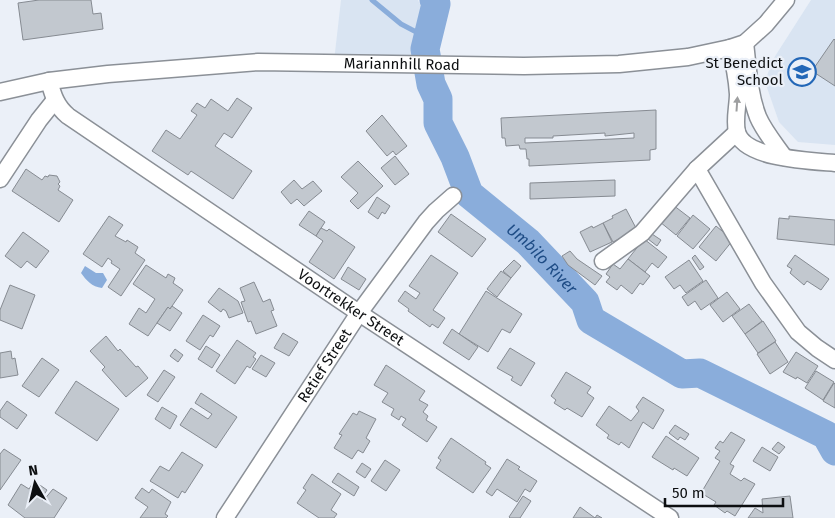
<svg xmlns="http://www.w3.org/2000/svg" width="835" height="518" font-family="'Fira Sans',sans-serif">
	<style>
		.built { fill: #d9e4f2 }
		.water { fill: #8aaddb }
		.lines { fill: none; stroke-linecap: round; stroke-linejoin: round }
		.stream { stroke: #8aaddb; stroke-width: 5 }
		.river { stroke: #8aaddb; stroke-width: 29 }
		.building { fill: #c2c8cf; stroke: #868b92; fill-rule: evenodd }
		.minor-casing { stroke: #8b9097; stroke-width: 19 }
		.minor { stroke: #fff; stroke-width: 16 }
		.oneway { fill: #9e9fa0 }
		.labels { text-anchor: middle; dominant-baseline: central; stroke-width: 4.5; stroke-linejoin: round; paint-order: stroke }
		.poi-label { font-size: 15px; fill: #0d0f11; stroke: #ebf0f8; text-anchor: end }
		.street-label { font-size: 15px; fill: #0d0f11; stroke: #ebf0f8 }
		.water-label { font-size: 16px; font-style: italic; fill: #1f4d86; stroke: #ebf0f8 }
	</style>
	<rect width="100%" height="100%" fill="#ebf0f8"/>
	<g class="built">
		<path d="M 341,0 L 418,0 L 423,11 L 423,64 L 334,61 Z"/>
		<path d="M 811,0 L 835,0 L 835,145 L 798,142 L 779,122 L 765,82 L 772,61 Z"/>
	</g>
	<path class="water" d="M 85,266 L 96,273 L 103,273 L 107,280 L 102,288 C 92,287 86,280 81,273 Z"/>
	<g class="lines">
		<path class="stream" d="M 372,0 L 401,24 L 420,34 L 425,49"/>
		<path class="river" id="s1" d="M 434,0 L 436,4 L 425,49 L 431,84 L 438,99 L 438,123 L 455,157 L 469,194 L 528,242 L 585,302 L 591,320 L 682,374 L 700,373 L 826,435 L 835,451"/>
	</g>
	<g class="building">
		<path d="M 39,0 L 91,0 L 93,14 L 101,13 L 103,29 L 23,40 L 18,3 Z"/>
		<path d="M 834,39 L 835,40 L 835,86 L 812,71 Z"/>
		<path d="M 237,98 L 252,108 L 232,138 L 224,133 L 215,146 L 252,171 L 233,199 L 191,171 L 188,175 L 152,151 L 166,130 L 180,139 L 197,115 L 191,111 L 197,103 L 205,108 L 211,99 L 228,111 Z"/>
		<path d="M 656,110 L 656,149 L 650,150 L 650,160 L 529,166 L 529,159 L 527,159 L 526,149 L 520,149 L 519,145 L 506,146 L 505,138 L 502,138 L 501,118 ZM 605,133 L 605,136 L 634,133 L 634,138 L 525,143 L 525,138 L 553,138 L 553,136 Z"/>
		<path d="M 382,115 L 407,146 L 396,155 L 393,151 L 387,156 L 366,131 Z"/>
		<path d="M 395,156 L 409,174 L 395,185 L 381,168 Z"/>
		<path d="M 358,161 L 383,186 L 358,209 L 350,201 L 358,193 L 341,177 Z"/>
		<path d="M 26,169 L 42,180 L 45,176 L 48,177 L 49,175 L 57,176 L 60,182 L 58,184 L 60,186 L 58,190 L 73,200 L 59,222 L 12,191 Z"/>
		<path d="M 294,180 L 302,189 L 313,181 L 322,191 L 304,206 L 297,199 L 291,204 L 281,192 Z"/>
		<path d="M 615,180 L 615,196 L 530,199 L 530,183 Z"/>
		<path d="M 377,197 L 390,206 L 385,214 L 382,212 L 378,219 L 368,212 Z"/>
		<path d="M 673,205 L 690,218 L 676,235 L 660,222 Z"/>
		<path d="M 626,209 L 637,230 L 613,242 L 603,223 L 613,218 L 612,216 Z"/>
		<path d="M 309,211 L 325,222 L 316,236 L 299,225 Z"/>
		<path d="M 451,214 L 486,239 L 472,257 L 438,232 Z"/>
		<path d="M 693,215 L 710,229 L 693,249 L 677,236 Z"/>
		<path d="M 109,216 L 123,225 L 115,236 L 126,242 L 127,240 L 138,247 L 135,253 L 145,260 L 121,296 L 108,287 L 120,269 L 111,263 L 112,261 L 108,258 L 102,267 L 83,254 Z"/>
		<path d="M 789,216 L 835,220 L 835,245 L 777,239 L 779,218 L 789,219 Z"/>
		<path d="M 603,223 L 612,242 L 590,252 L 580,232 L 592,226 L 593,228 Z"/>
		<path d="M 716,226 L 733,240 L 716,261 L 699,247 Z"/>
		<path d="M 321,228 L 327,231 L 329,229 L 355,247 L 334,279 L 309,262 L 323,241 L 316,236 Z"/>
		<path d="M 23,232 L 49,251 L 36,268 L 27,261 L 21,268 L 5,256 Z"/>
		<path d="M 652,234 L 661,240 L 657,246 L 648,239 Z"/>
		<path d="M 644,239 L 667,257 L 658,268 L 652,263 L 645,272 L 628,259 Z"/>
		<path d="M 570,251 L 577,259 L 602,276 L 595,285 L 568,265 L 562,256 Z"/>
		<path d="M 431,255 L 458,273 L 433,310 L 445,318 L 438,328 L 432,324 L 430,327 L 408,311 L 409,309 L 398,301 L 405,291 L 416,299 L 420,293 L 409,286 Z"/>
		<path d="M 695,255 L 704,267 L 700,270 L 692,258 Z"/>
		<path d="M 795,255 L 829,279 L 821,290 L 807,281 L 804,285 L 790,273 L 792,269 L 787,266 Z"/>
		<path d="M 628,259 L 650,276 L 643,285 L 640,283 L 632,294 L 621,285 L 617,290 L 606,282 L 610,277 L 606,274 L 613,264 L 620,269 Z"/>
		<path d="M 514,260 L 521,266 L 511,278 L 503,271 Z"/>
		<path d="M 689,260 L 703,281 L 686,293 L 680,285 L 674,289 L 665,277 Z"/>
		<path d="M 146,265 L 166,278 L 168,274 L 175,278 L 173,283 L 183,290 L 170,309 L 168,307 L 148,336 L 129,324 L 139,308 L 146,313 L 155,299 L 133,284 Z"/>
		<path d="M 348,267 L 366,279 L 359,290 L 341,279 Z"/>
		<path d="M 501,271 L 511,278 L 497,297 L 487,289 Z"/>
		<path d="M 706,280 L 718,298 L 701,310 L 695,301 L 688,306 L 682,297 Z"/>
		<path d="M 254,282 L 263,302 L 270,299 L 274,310 L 271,311 L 277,326 L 256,334 L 251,321 L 248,322 L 241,302 L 245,301 L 240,288 Z"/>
		<path d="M 10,285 L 35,295 L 22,329 L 0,320 L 0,310 Z"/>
		<path d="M 219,288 L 238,301 L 243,313 L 229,318 L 226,311 L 223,309 L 221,312 L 208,302 Z"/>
		<path d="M 486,291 L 522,314 L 510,333 L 502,329 L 488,352 L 459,334 Z"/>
		<path d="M 727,292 L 740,309 L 723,322 L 710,305 Z"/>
		<path d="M 749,304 L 762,321 L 745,334 L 732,316 Z"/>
		<path d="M 172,306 L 182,313 L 170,331 L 157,323 L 168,307 L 170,309 Z"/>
		<path d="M 203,315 L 220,326 L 213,337 L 210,335 L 200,350 L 186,341 Z"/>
		<path d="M 763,321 L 776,341 L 758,353 L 745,334 Z"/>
		<path d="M 452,329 L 478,347 L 469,360 L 443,343 Z"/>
		<path d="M 283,333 L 298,342 L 289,356 L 274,348 Z"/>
		<path d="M 106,336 L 118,351 L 120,349 L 136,367 L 138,366 L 148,378 L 126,397 L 102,370 L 105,367 L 90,351 Z"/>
		<path d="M 237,340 L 256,353 L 253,357 L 256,359 L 250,368 L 247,366 L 235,384 L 216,371 Z"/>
		<path d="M 775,342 L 788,362 L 770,374 L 757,354 Z"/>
		<path d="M 206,346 L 220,355 L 212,368 L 198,359 Z"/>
		<path d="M 510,348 L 535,363 L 521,386 L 511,380 L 513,377 L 497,368 Z"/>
		<path d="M 175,349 L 183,355 L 178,362 L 170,356 Z"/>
		<path d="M 11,351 L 12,359 L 15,358 L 18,375 L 0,378 L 0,353 Z"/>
		<path d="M 796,352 L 818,366 L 807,383 L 797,377 L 796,379 L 783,372 Z"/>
		<path d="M 261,355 L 275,363 L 266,377 L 252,369 Z"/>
		<path d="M 42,358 L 59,370 L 39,397 L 22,386 Z"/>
		<path d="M 386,365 L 425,391 L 419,400 L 428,405 L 423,412 L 428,416 L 426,420 L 437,427 L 427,442 L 402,425 L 406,419 L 401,416 L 399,420 L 391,415 L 394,409 L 382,402 L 388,393 L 374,385 Z"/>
		<path d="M 164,370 L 175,377 L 158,402 L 147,395 Z"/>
		<path d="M 816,371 L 834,382 L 823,400 L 805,388 Z"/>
		<path d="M 566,372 L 591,387 L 587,393 L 594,398 L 582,417 L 567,408 L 565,410 L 554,403 L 556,400 L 551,396 Z"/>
		<path d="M 76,381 L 119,409 L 97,441 L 55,413 Z"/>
		<path d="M 834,383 L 835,384 L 835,408 L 823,401 Z"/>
		<path d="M 201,393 L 237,417 L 216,448 L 180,425 L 191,408 L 208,419 L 212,414 L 195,403 Z"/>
		<path d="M 643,397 L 664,410 L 653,429 L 643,422 L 629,448 L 621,442 L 619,445 L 607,438 L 609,435 L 596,425 L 609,406 L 631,421 L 639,411 L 636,407 Z"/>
		<path d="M 7,401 L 27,415 L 17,429 L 0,417 L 0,411 Z"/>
		<path d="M 162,407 L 177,416 L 170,429 L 155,419 Z"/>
		<path d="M 359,411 L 376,419 L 366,438 L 370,441 L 363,453 L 358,450 L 352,459 L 334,448 L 342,435 L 339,434 L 353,413 L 357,415 Z"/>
		<path d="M 675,425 L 689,434 L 685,440 L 680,437 L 678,440 L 669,433 Z"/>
		<path d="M 731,432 L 745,440 L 730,464 L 734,466 L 730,474 L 741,481 L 744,478 L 755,484 L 735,516 L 727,511 L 725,513 L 714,505 L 716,502 L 701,493 L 720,461 L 715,458 L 720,451 L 715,448 L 720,441 L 723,443 Z"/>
		<path d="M 666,436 L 699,458 L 687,476 L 674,468 L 673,470 L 652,457 Z"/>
		<path d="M 451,438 L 486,462 L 485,464 L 491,468 L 473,493 L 436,468 L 441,460 L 438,458 Z"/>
		<path d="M 778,442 L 785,447 L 779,454 L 772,449 Z"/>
		<path d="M 762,447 L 778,457 L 770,471 L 753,461 Z"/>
		<path d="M 4,449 L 21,460 L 0,490 L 0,454 Z"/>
		<path d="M 182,452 L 203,465 L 185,493 L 182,491 L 178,498 L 150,481 L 160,466 L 169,471 Z"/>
		<path d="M 507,459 L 520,467 L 518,469 L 537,481 L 530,492 L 525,489 L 517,502 L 497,489 L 492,496 L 486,492 Z"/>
		<path d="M 385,460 L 400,470 L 386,491 L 371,481 Z"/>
		<path d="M 362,463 L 371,469 L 365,478 L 356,472 Z"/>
		<path d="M 338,473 L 359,487 L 354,496 L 332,482 Z"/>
		<path d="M 312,474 L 341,494 L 331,510 L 337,514 L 334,518 L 319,518 L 297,503 L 306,490 L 303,488 Z"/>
		<path d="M 34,481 L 47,490 L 41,499 L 43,501 L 53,489 L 67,498 L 54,518 L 25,518 L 8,505 L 21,484 L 29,489 Z"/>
		<path d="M 142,488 L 149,493 L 152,489 L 171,502 L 165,514 L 168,516 L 166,518 L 140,518 L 148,507 L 135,498 Z"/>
		<path d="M 523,496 L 531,501 L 520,518 L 510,518 L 509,517 Z"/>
		<path d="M 790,496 L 793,518 L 748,518 L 755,508 L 763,513 L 762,499 Z"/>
		<path d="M 580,507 L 595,518 L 597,515 L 602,518 L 573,518 Z"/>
	</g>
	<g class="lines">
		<defs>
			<g id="minor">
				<path d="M 745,43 C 748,67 749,94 758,117 C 764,131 775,144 784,157"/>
				<path d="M 730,48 C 734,63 737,79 738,94 C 738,106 734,120 737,132 C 744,159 812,161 835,163"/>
				<path id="s2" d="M 49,81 C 53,95 56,106 68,116 L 359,313 L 670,518"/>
				<path id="s3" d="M 0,92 L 49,81 L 108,74 L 258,62 L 524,66 L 619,64 L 688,57 L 730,48 L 745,43 L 766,24 L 786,0"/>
				<path d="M 697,169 L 763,283 L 798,332 L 817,348 L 835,360"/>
				<path d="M 0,179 L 39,120 L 55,100"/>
				<path d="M 603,261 L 642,233 L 697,169 L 737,132"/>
				<path id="s4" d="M 225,518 L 359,313 L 426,222 L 436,211 L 453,196"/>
			</g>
		</defs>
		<use href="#minor" class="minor-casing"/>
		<use href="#minor" class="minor"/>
	</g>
	<defs><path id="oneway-solid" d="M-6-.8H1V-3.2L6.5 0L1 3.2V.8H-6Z" transform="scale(1.25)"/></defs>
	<use class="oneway" href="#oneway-solid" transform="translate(737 104) rotate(-86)"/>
	<defs>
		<symbol id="school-ring" viewBox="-11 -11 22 22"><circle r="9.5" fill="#ebf0f8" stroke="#2367b7" stroke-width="1.5"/><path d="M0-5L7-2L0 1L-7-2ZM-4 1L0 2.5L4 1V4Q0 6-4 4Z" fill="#2367b7"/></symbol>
	</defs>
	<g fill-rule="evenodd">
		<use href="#school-ring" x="786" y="56" width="32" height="32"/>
	</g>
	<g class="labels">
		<g class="poi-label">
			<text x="783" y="63">St Benedict<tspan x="783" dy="17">School</tspan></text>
		</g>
		<g class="street-label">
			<text stroke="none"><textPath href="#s3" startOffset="404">Mariannhill Road</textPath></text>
			<text stroke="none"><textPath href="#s2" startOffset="382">Voortrekker Street</textPath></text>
			<text stroke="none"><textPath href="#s4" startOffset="182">Retief Street</textPath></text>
		</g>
		<g class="water-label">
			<text stroke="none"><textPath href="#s1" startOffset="302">Umbilo River</textPath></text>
		</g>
	</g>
	<g transform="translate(35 483) rotate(352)" stroke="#ebf0f8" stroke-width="4" paint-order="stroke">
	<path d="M0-4L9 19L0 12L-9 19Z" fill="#0d0f11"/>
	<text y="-8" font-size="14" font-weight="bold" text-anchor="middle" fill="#0d0f11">N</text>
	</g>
	<path d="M665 498v8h118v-8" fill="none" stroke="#0d0f11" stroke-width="2.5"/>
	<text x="672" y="498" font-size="15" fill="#0d0f11" stroke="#ebf0f8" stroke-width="4" paint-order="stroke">50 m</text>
</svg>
